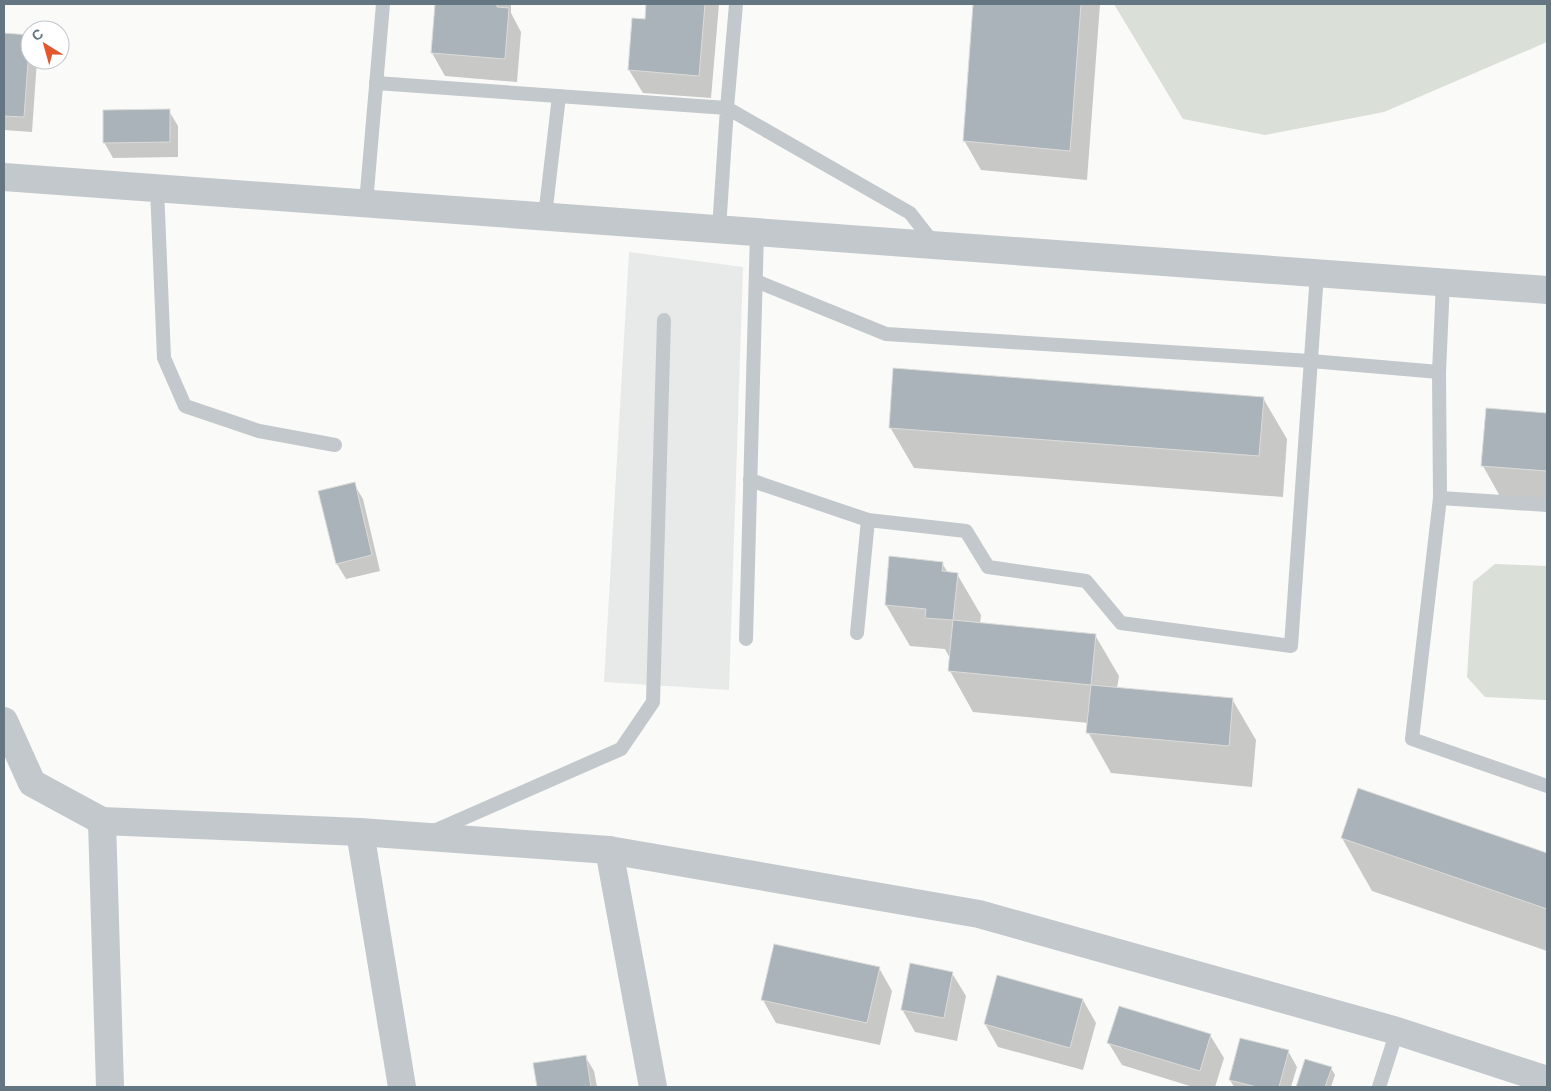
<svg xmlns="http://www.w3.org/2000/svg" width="1551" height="1091" font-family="Arial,sans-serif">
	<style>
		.built { fill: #e8e9e9 }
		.green { fill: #dadfd7 }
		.shadow { fill: #0003 }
		.building { fill: #aab3b9; stroke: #dcdcda }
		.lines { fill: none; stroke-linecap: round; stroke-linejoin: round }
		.service { stroke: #c3c8cc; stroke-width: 14 }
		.minor { stroke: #c3c8cc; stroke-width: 28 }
	</style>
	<rect width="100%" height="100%" fill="#fafaf8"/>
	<path class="built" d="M 629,252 L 743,267 L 729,690 L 604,682 Z"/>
	<g class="green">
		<path d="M 1114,4 L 1547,4 L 1547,42 L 1384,112 L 1265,135 L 1183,119 Z"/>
		<path d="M 1495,564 L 1547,566 L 1547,700 L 1485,697 L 1467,677 L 1473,582 Z"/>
	</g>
	<g class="shadow">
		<path d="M 436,4 L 511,4 L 511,13 L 521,32 L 517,82 L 445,76 L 432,53 Z"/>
		<path d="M 647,4 L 719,4 L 711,98 L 643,93 L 629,70 L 646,20 Z"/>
		<path d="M 974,4 L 1100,4 L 1087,180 L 981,170 L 964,140 Z"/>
		<path d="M 4,34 L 29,36 L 30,60 L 37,60 L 32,132 L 4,130 Z"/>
		<path d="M 169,111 L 178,126 L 178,157 L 113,158 L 104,142 Z"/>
		<path d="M 1263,398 L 1287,439 L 1283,497 L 914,468 L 890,427 Z"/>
		<path d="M 1487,410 L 1547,415 L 1547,510 L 1506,507 L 1483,466 Z"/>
		<path d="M 354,484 L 363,499 L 380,571 L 346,579 L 337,564 Z"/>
		<path d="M 942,563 L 948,573 L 957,574 L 981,615 L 980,624 L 1095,635 L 1119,676 L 1117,688 L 1232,699 L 1256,740 L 1252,787 L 1111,773 L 1088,732 L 1089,723 L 973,712 L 950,671 L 951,660 L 945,649 L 910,646 L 886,605 Z"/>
		<path d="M 1359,789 L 1547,854 L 1547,951 L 1372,891 L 1342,838 Z"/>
		<path d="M 879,968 L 892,991 L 880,1045 L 776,1023 L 763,1000 Z"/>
		<path d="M 952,973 L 966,996 L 957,1041 L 915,1032 L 902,1009 Z"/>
		<path d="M 1083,1000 L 1096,1023 L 1083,1070 L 998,1047 L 985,1024 Z"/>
		<path d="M 1210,1035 L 1224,1058 L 1215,1087 L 1193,1087 L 1122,1065 L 1108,1042 Z"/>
		<path d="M 1288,1051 L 1297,1067 L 1291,1087 L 1234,1087 L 1230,1080 Z"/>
		<path d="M 585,1056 L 594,1071 L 597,1087 L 538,1087 L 534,1064 Z"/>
		<path d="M 1306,1061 L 1331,1068 L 1335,1075 L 1331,1087 L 1297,1087 Z"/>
	</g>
	<g class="building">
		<path d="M 435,4 L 497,4 L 497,7 L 509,8 L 505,59 L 431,53 Z"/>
		<path d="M 646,4 L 705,4 L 699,76 L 628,70 L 632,18 L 645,19 Z"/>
		<path d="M 973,4 L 1081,4 L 1070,151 L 963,141 Z"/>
		<path d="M 4,33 L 30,35 L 24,117 L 4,116 Z"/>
		<path d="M 170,109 L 170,142 L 103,143 L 103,110 Z"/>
		<path d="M 893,368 L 1264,397 L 1259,456 L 889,428 Z"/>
		<path d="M 1486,408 L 1547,413 L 1547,471 L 1481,466 Z"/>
		<path d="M 355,482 L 372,555 L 336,564 L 318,491 Z"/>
		<path d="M 889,556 L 943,562 L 942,571 L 958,573 L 953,620 L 925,618 L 926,609 L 885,605 Z"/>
		<path d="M 953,620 L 1096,634 L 1091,685 L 948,671 Z"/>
		<path d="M 1091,685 L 1233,698 L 1229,746 L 1086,733 Z"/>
		<path d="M 1358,788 L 1547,853 L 1547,909 L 1341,838 Z"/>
		<path d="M 774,944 L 880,967 L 867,1023 L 761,1000 Z"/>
		<path d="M 910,963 L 953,972 L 944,1018 L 901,1010 Z"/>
		<path d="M 997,975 L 1083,999 L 1070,1048 L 984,1024 Z"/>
		<path d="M 1119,1006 L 1211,1034 L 1200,1071 L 1107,1043 Z"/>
		<path d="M 1240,1038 L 1289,1050 L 1279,1087 L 1257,1087 L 1229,1080 Z"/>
		<path d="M 586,1055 L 591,1087 L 537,1087 L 533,1063 Z"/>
		<path d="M 1305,1059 L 1332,1067 L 1325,1087 L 1296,1087 Z"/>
	</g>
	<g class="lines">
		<g class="service">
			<path d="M 736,4 L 727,108 L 910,213 L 935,245"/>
			<path d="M 376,83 L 727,108 L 719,229"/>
			<path d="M 157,188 L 164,358 L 185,406 L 259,431 L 335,445"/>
			<path d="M 366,203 L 383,4"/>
			<path d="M 545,216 L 559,96"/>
			<path d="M 756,281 L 886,334 L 1311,361 L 1439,372"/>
			<path d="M 1443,282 L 1439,372 L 1440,498 L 1412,739 L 1547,786"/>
			<path d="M 750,480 L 868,520 L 966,531 L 988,567 L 1086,581 L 1121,623 L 1291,646 L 1317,273"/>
			<path d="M 1440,498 L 1547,505"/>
			<path d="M 857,633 L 868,520"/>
			<path d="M 746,639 L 757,232"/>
			<path d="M 432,832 L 621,749 L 653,702 L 664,320"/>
			<path d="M 1379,1087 L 1397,1031"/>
		</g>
		<g class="minor">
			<path d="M 4,177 L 1547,290"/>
			<path d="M 4,721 L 32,783 L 102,821 L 360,832 L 609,850 L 979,914 L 1397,1031 L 1547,1080"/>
			<path d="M 102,821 L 110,1087"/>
			<path d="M 360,832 L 402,1087"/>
			<path d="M 609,850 L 653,1087"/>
		</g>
	</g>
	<rect width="1551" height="1091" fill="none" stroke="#657683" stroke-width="10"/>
	<g transform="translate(45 45) rotate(323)"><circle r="24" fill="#ffffff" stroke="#c1c8cd"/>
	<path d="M0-4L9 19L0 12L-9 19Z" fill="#e4572e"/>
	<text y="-8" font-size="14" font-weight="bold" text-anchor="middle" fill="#657683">С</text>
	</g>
</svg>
